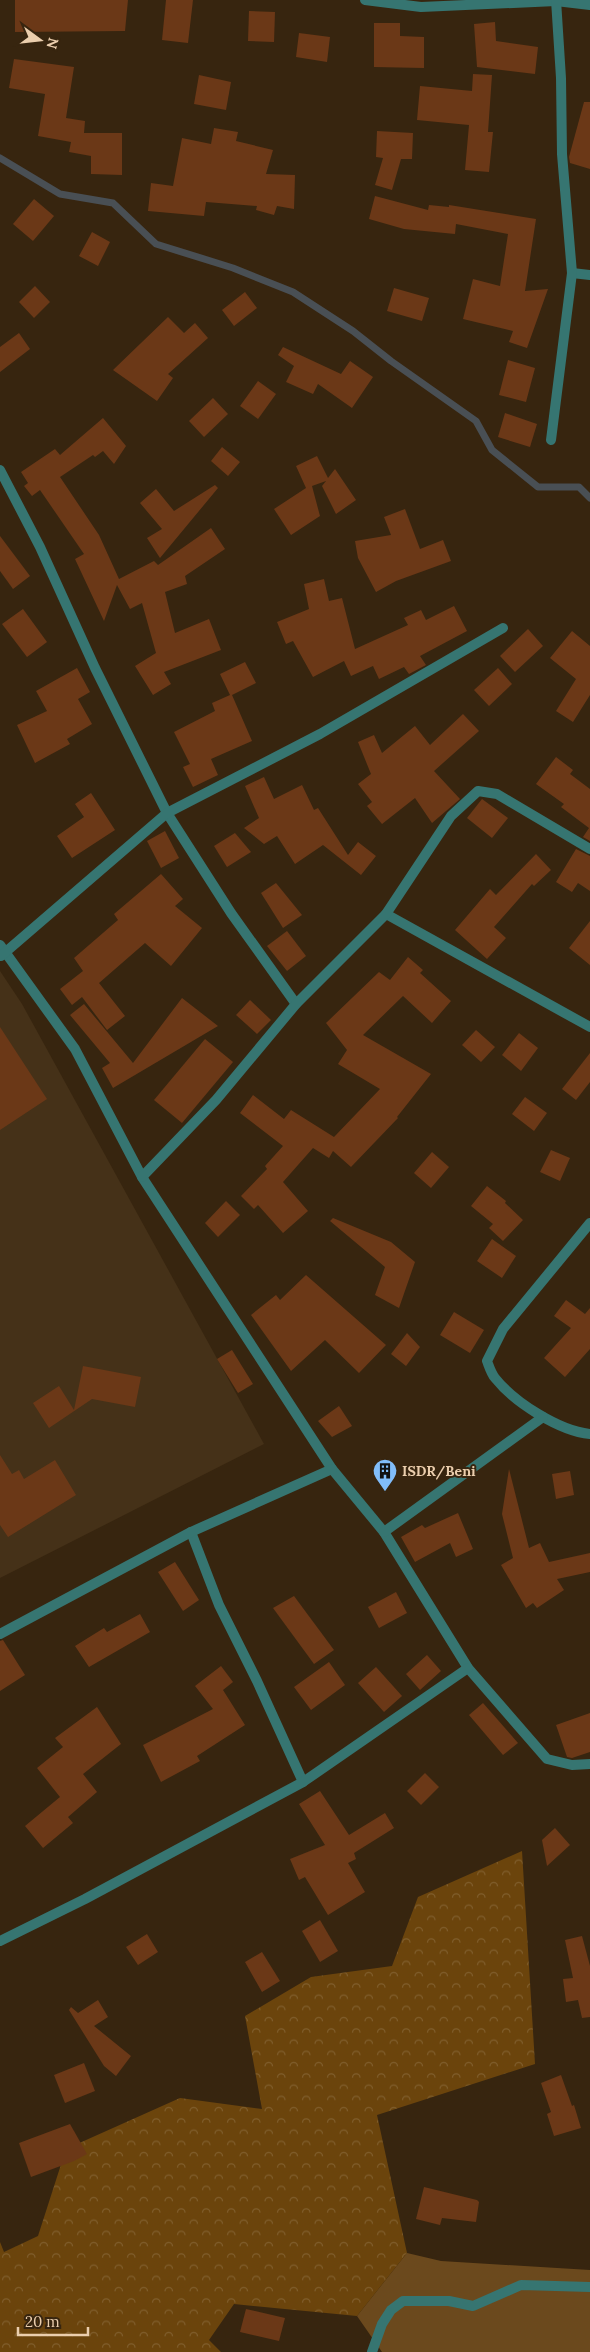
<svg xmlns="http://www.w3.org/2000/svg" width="590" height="2352" font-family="Lora,serif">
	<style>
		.built { fill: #453118 }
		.grass { fill: #6b491d }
		.forest { fill: url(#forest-crowns) }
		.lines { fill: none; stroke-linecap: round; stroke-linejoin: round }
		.stream { stroke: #494f54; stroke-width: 7 }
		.building { fill: #6b3817 }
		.minor { stroke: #367571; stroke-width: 10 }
		.labels { text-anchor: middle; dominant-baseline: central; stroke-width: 4; stroke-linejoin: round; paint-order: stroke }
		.poi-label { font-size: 14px; font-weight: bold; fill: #ebcead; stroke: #37250f; text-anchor: start }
	</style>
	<defs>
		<pattern id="forest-crowns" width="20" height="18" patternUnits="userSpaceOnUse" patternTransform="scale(1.25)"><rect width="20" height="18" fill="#6b440c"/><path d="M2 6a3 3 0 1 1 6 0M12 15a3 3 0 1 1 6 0" fill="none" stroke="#805e2d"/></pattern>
	</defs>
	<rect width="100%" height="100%" fill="#37250f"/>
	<path class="built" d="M 0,971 L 22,1004 L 264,1444 L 0,1578 Z"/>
	<path class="grass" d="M 407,2253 L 441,2261 L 590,2270 L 590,2352 L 382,2352 L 357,2316 Z"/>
	<path class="forest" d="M 522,1851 L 535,2064 L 377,2115 L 407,2253 L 357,2316 L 234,2304 L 209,2340 L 221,2352 L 0,2352 L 0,2242 L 4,2252 L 38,2236 L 66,2149 L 180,2098 L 262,2109 L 245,2016 L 311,1977 L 392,1966 L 418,1897 Z"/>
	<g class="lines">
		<path class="stream" d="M 0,158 L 60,194 L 113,203 L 156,244 L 233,268 L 293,292 L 353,331 L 391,361 L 476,421 L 492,450 L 538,487 L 579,487 L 590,498"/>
	</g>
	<g class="building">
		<path d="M 15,0 L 128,0 L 125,31 L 15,32 Z"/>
		<path d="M 166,0 L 193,0 L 188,43 L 162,40 Z"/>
		<path d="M 249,11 L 275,12 L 274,42 L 248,41 Z"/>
		<path d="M 495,22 L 496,41 L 538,47 L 535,74 L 477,67 L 474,24 Z"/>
		<path d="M 374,23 L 400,23 L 400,36 L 424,37 L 424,68 L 374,67 Z"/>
		<path d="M 299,33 L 330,37 L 327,62 L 296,57 Z"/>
		<path d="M 14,59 L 74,67 L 66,118 L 85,121 L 84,133 L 122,133 L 122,175 L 91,174 L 91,156 L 69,152 L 71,142 L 38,136 L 45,94 L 9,88 Z"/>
		<path d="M 473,74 L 492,75 L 488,132 L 493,132 L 489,172 L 465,170 L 469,125 L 417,120 L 420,86 L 472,91 Z"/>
		<path d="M 199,75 L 231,82 L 226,110 L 194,104 Z"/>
		<path d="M 584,102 L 590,102 L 590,169 L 570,163 L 569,157 Z"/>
		<path d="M 214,128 L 238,132 L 236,141 L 273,150 L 266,174 L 295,175 L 294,209 L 277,206 L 274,215 L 256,210 L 257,206 L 206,202 L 204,216 L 148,211 L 151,183 L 173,186 L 182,138 L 211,144 Z"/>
		<path d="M 377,131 L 413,133 L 412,159 L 401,159 L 392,190 L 375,185 L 383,158 L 376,157 Z"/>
		<path d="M 375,196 L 428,210 L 429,205 L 449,207 L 449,205 L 536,219 L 525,291 L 548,289 L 527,348 L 509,342 L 513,331 L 463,319 L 473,279 L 500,286 L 508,234 L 456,224 L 455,234 L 404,229 L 369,219 Z"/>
		<path d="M 34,199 L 54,216 L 33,241 L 13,224 Z"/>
		<path d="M 92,232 L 110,242 L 98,266 L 79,256 Z"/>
		<path d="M 35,286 L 50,302 L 34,318 L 19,302 Z"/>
		<path d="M 394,288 L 429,298 L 422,321 L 387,311 Z"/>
		<path d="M 245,292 L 257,308 L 234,326 L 222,310 Z"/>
		<path d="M 168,317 L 184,333 L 195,323 L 208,338 L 168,374 L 173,378 L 157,401 L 113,370 Z"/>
		<path d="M 19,333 L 30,349 L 0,372 L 0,347 Z"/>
		<path d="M 283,347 L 341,374 L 350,361 L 373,377 L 352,408 L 318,384 L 313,394 L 286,382 L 294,366 L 278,355 Z"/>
		<path d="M 508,360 L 535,368 L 526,402 L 499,395 Z"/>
		<path d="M 258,381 L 276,394 L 258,419 L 240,406 Z"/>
		<path d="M 213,398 L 228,414 L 204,437 L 189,421 Z"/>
		<path d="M 505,413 L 537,424 L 530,447 L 498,437 Z"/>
		<path d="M 103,418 L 126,446 L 114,464 L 103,451 L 95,457 L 93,455 L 60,477 L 99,535 L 119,579 L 154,561 L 158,565 L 211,528 L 225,549 L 185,576 L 187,584 L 165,592 L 175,633 L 209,619 L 221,650 L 164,672 L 171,684 L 153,695 L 135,666 L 156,653 L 142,603 L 130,609 L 117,585 L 104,621 L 75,559 L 84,554 L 40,490 L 32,496 L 24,486 L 28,483 L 21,472 L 55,449 L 60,455 Z"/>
		<path d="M 222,447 L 240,462 L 228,476 L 211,461 Z"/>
		<path d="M 317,456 L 328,478 L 335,469 L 356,500 L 336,514 L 322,486 L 326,481 L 312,486 L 320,516 L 291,535 L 274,509 L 306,488 L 296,466 Z"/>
		<path d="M 215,485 L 218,488 L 160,558 L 147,538 L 162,529 L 140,503 L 156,489 L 174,511 Z"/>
		<path d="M 405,509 L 420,549 L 443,540 L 451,561 L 396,581 L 376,592 L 358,558 L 355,541 L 391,535 L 384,517 Z"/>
		<path d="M 0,536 L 30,576 L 13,589 L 0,571 Z"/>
		<path d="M 324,579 L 329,601 L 342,598 L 355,649 L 408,625 L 404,618 L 421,610 L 426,620 L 454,606 L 467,631 L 420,656 L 426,665 L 409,674 L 404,667 L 379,679 L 373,666 L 351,676 L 344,661 L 313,677 L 293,641 L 286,644 L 277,622 L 309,609 L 304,584 Z"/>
		<path d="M 23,609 L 47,642 L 27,657 L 2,624 Z"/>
		<path d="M 528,629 L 543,646 L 515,672 L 500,656 Z"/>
		<path d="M 572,631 L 590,646 L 590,695 L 573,722 L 556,711 L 576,679 L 550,658 Z"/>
		<path d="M 245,662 L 256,683 L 232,695 L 252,741 L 211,759 L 218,775 L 193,787 L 183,767 L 190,764 L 174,732 L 215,711 L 212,703 L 230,695 L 220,674 Z"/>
		<path d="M 77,668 L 90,692 L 78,699 L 92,724 L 67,739 L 70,744 L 35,763 L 17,725 L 47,711 L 36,691 Z"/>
		<path d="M 498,668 L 512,684 L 489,706 L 474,690 Z"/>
		<path d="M 463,714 L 479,731 L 434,771 L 460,799 L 432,823 L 415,798 L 382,824 L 367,806 L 372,802 L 358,784 L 371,774 L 358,742 L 374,735 L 382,753 L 415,726 L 430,745 Z"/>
		<path d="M 556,757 L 573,770 L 570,774 L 590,789 L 590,841 L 583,837 L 589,828 L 561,807 L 564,804 L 536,784 Z"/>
		<path d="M 264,777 L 274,799 L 302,785 L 314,810 L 318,808 L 348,855 L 358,842 L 376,856 L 361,875 L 323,845 L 295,864 L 277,836 L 264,844 L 244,828 L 259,818 L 245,786 Z"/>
		<path d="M 91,793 L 115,830 L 72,858 L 57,836 L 84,817 L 75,804 Z"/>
		<path d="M 482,799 L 508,818 L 492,838 L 467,818 Z"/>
		<path d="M 165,831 L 179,858 L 161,868 L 147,841 Z"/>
		<path d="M 235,833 L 251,852 L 227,867 L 214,846 Z"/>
		<path d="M 576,849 L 590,856 L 590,891 L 578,883 L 572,892 L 556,882 Z"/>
		<path d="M 536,854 L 551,870 L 534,886 L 532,884 L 494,927 L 506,938 L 487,959 L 455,930 L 490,889 L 496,895 Z"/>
		<path d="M 161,874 L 183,899 L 175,906 L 202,928 L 171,966 L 145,943 L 99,983 L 125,1016 L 107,1030 L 82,997 L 72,1005 L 60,989 L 83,971 L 74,958 L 118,920 L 114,914 Z"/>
		<path d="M 276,883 L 302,915 L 283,928 L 261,893 Z"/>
		<path d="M 590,921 L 590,965 L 569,948 Z"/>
		<path d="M 287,931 L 306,956 L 287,971 L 267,946 Z"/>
		<path d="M 408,957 L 423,970 L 420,973 L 451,1001 L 432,1023 L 403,996 L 363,1035 L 431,1074 L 397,1117 L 398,1118 L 351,1167 L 333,1151 L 329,1158 L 313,1148 L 283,1182 L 308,1211 L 283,1233 L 258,1205 L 254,1209 L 241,1196 L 267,1169 L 265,1166 L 283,1146 L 240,1113 L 253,1095 L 284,1119 L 291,1110 L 334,1137 L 380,1089 L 338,1064 L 347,1050 L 326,1023 L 379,972 L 390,980 Z"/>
		<path d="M 182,998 L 218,1026 L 113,1088 L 102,1068 L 110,1063 L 70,1015 L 84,1004 L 133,1063 Z"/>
		<path d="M 250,1000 L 271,1020 L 257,1034 L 236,1015 Z"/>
		<path d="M 0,1027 L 47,1099 L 0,1130 Z"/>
		<path d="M 476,1030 L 495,1047 L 481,1062 L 462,1045 Z"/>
		<path d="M 519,1033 L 538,1048 L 521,1071 L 502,1055 Z"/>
		<path d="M 205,1039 L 233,1062 L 182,1123 L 154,1100 Z"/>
		<path d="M 590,1053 L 590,1082 L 576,1100 L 562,1089 Z"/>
		<path d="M 525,1097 L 547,1113 L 534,1131 L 512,1114 Z"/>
		<path d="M 551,1150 L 570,1158 L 560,1181 L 540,1172 Z"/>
		<path d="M 432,1152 L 449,1167 L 431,1188 L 414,1173 Z"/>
		<path d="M 487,1186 L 506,1201 L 505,1203 L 523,1220 L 503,1241 L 489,1228 L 493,1224 L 471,1206 Z"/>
		<path d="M 226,1201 L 240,1215 L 218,1237 L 205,1223 Z"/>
		<path d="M 333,1218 L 391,1242 L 415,1262 L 399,1308 L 375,1295 L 385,1267 L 330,1221 Z"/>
		<path d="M 492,1239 L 516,1256 L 502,1278 L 477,1261 Z"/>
		<path d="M 306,1275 L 386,1345 L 359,1373 L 325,1340 L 291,1371 L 251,1315 L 276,1295 L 280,1300 Z"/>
		<path d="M 566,1300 L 585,1314 L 590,1308 L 590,1349 L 565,1377 L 544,1358 L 571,1328 L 554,1316 Z"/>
		<path d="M 454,1312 L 484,1330 L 470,1353 L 440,1335 Z"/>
		<path d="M 407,1333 L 420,1347 L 406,1366 L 391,1354 Z"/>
		<path d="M 232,1350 L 253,1384 L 238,1393 L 217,1359 Z"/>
		<path d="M 83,1366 L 141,1377 L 135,1407 L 92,1399 L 49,1428 L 33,1403 L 59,1386 L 74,1410 Z"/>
		<path d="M 339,1406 L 352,1426 L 332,1437 L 318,1421 Z"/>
		<path d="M 0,1455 L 12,1474 L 19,1470 L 24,1479 L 55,1460 L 76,1495 L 8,1537 L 0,1525 Z"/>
		<path d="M 509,1469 L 529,1548 L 540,1543 L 549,1562 L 590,1553 L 590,1572 L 557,1579 L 564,1590 L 537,1608 L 533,1603 L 526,1608 L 501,1565 L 513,1558 L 502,1514 Z"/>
		<path d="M 570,1471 L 574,1495 L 556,1499 L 552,1474 Z"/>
		<path d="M 458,1513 L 473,1549 L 456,1557 L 450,1543 L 415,1562 L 401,1537 L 422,1525 L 425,1528 Z"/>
		<path d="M 175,1562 L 199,1600 L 183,1611 L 158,1572 Z"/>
		<path d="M 396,1592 L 407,1613 L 379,1628 L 368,1607 Z"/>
		<path d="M 294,1596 L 334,1650 L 314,1664 L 273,1608 Z"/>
		<path d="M 140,1614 L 150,1632 L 89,1667 L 75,1646 L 104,1628 L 107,1632 Z"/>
		<path d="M 3,1640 L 25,1675 L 0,1691 L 0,1641 Z"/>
		<path d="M 427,1655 L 441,1671 L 420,1690 L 406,1674 Z"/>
		<path d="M 329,1662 L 345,1685 L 311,1710 L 294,1687 Z"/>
		<path d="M 221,1666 L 233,1682 L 223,1690 L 245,1725 L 197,1756 L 200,1761 L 161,1782 L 143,1745 L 213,1709 L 195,1686 Z"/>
		<path d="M 376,1667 L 402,1696 L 384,1712 L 358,1683 Z"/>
		<path d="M 483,1703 L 518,1743 L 503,1755 L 469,1715 Z"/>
		<path d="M 97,1707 L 121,1744 L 83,1774 L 97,1792 L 68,1817 L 73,1823 L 43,1848 L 25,1826 L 60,1797 L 37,1768 L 63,1747 L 55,1738 Z"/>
		<path d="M 590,1713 L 590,1752 L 572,1758 L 567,1757 L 556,1725 Z"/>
		<path d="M 425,1773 L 439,1787 L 421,1805 L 407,1791 Z"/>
		<path d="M 320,1791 L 349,1835 L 385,1813 L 394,1828 L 354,1853 L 356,1859 L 348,1863 L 365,1892 L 328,1915 L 305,1877 L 299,1880 L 290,1859 L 325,1845 L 299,1804 Z"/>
		<path d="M 555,1828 L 570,1845 L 547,1866 L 542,1840 Z"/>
		<path d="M 320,1920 L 338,1951 L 320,1962 L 302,1931 Z"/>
		<path d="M 147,1934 L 158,1952 L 138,1965 L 126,1947 Z"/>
		<path d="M 582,1936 L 590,1966 L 590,2017 L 582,2018 L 578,2000 L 566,2002 L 563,1979 L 573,1978 L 565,1940 Z"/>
		<path d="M 262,1952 L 280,1981 L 262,1992 L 245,1962 Z"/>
		<path d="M 98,2000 L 108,2017 L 94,2026 L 131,2056 L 116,2076 L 104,2066 L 69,2010 L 71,2007 L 78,2013 Z"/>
		<path d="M 84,2063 L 95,2091 L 65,2103 L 54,2075 Z"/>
		<path d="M 561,2075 L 572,2106 L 574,2105 L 581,2128 L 554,2136 L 547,2114 L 551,2112 L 541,2083 Z"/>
		<path d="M 70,2124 L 87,2154 L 74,2161 L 31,2177 L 19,2143 Z"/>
		<path d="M 424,2187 L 477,2200 L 479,2202 L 476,2222 L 442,2218 L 440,2225 L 416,2219 Z"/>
		<path d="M 246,2309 L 285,2318 L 279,2341 L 240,2332 Z"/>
	</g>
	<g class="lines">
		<g class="minor">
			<path d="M 365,0 L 421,7 L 556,1 L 590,5"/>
			<path d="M 572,273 L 590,275"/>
			<path d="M 551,440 L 572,273 L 562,154 L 561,78 L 556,0"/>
			<path d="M 0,470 L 40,547 L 95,668 L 167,813 L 231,913 L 296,1004"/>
			<path d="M 386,914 L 590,1027"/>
			<path d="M 0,945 L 75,1049 L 142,1177 L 332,1469 L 384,1532 L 468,1668 L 547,1759 L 572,1765 L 590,1764"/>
			<path d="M 1,956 L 167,813 L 320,734 L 503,628"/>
			<path d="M 142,1177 L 216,1100 L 296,1004 L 386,914 L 451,816 L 478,791 L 497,794 L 590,849"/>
			<path d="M 590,1223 L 503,1329 L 487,1361 C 489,1366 491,1373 495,1378 C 514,1402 559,1431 590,1434"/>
			<path d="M 191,1532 L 219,1605 L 257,1681 L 303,1782"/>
			<path d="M 384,1532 L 543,1417"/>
			<path d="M 0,1634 L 191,1532 L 332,1469"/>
			<path d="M 0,1941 L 85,1899 L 303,1782 L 468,1668"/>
			<path d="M 372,2352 L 382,2324 L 391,2310 L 403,2301 L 449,2301 L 473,2306 L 521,2285 L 590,2287"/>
		</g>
	</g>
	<defs>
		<symbol id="building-pin" viewBox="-11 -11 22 30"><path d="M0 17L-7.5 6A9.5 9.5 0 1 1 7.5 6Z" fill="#81bdfa" stroke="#37250f"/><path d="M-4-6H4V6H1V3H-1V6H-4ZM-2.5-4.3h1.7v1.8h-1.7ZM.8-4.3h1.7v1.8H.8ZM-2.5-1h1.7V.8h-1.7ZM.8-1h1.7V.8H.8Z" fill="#111"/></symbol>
	</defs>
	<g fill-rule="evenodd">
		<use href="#building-pin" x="371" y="1457" width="28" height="38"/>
	</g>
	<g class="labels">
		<g class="poi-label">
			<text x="402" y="1471">ISDR/Beni</text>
		</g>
	</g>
	<g transform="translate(40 40) rotate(105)" stroke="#37250f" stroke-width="4" paint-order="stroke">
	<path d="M0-4L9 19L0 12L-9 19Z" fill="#ebcead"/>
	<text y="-8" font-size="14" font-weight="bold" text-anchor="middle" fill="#ebcead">N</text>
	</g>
	<path d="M18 2327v8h70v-8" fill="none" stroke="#ebcead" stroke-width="2.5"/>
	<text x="25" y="2327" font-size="15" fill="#ebcead" stroke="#37250f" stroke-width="4" paint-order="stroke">20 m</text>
</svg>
